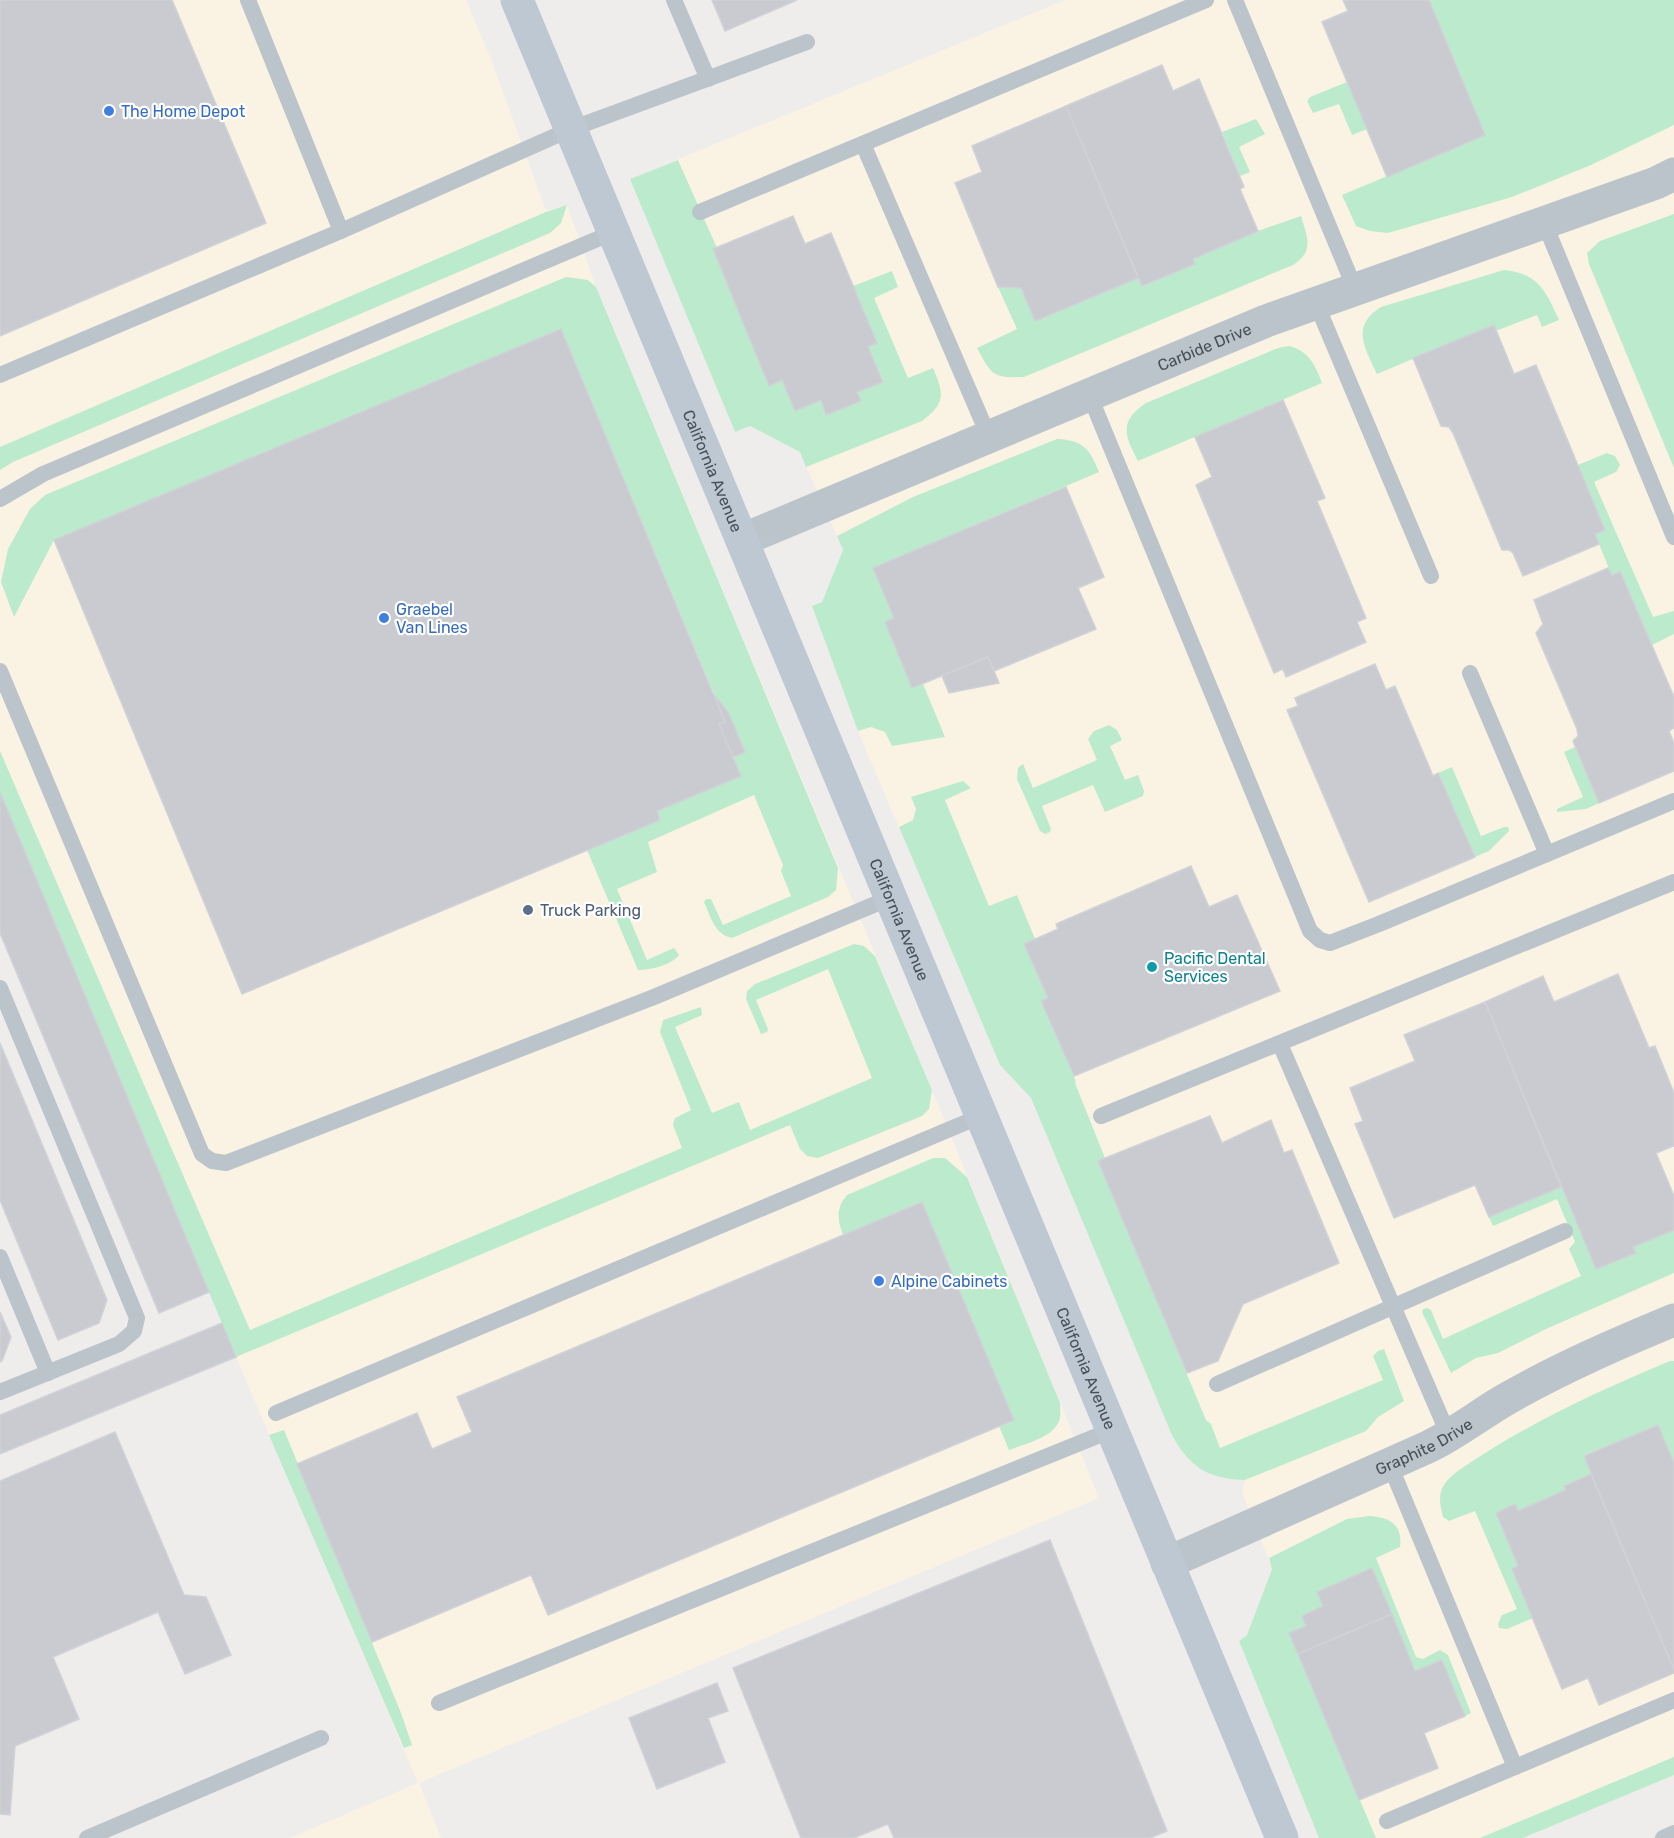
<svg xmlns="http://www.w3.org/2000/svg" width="1674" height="1838" font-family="Rubik,sans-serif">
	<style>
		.commercial { fill: #faf3e4 }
		.green { fill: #bbebcc }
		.building { fill: #c9cbd1; stroke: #d0d2d7; stroke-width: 1.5 }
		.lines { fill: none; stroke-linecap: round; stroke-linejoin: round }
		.service { stroke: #bbc4cb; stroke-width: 16 }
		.minor { stroke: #bbc4cb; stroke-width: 33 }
		.secondary { stroke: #bdc8d2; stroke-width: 33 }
		.shop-dot { fill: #3f7fe0; stroke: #fff; stroke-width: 2 }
		.service-dot { fill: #5c6f8a; stroke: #fff; stroke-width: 2 }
		.culture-dot { fill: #0f9aa8; stroke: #fff; stroke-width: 2 }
		.labels { text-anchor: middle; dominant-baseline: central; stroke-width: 4.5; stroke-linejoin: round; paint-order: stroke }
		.shop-label { font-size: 16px; fill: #366cbe; stroke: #fff; text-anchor: start }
		.street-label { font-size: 16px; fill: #455058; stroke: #fff }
		.service-label { font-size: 16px; fill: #4e5e75; stroke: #fff; text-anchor: start }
		.culture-label { font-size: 16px; fill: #0d838f; stroke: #fff; text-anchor: start }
	</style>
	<rect width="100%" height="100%" fill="#efecec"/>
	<g class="commercial">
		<path d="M 0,0 L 466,0 L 491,59 L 546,211 L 567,205 L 596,287 L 932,1090 L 1099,1498 L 419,1783 L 441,1838 L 290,1838 L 418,1783 L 236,1357 L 0,792 Z"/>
		<path d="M 1065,0 L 1674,0 L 1674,1757 L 1480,1838 L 1319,1838 L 1239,1641 L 1247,1635 L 1272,1568 L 1242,1492 L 1245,1480 L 1219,1477 L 1196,1466 L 1184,1455 L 1171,1433 L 1031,1098 L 1000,1065 L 858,731 L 812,606 L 822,602 L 843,550 L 837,536 L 800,452 L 750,426 L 735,432 L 630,179 Z"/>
	</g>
	<g class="green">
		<path d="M 1429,0 L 1674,0 L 1674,125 L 1591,165 L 1512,197 L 1388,233 L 1370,231 L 1356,226 L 1342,195 L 1485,135 Z"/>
		<path d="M 1347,82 L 1367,129 L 1352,135 L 1339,104 L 1313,113 L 1307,101 L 1310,97 Z"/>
		<path d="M 1256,119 L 1265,134 L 1239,147 L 1250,172 L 1240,176 L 1222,132 Z"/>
		<path d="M 678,160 L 717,248 L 713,250 L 769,385 L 782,380 L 821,400 L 827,415 L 860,401 L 857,392 L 882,382 L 868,347 L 877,343 L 853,286 L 892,271 L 898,287 L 874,298 L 908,378 L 933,368 C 944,393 946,403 922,421 L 806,467 L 800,452 L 750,426 L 735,432 L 630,179 Z"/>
		<path d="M 567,205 L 561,223 L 550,233 L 13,462 L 0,470 L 0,447 L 546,212 Z"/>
		<path d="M 1674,214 L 1674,468 L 1589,264 L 1587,253 L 1600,241 Z"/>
		<path d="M 1301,216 C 1307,237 1315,251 1293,265 L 1024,377 C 993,378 992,376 977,348 L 1017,329 L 998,287 L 1021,288 L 1036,321 L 1138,278 L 1143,286 L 1194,264 L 1193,259 L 1258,231 Z"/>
		<path d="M 1504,270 C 1538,273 1546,291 1559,320 L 1542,327 L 1537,315 L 1496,331 L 1493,325 L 1377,374 C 1365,348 1350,326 1381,307 Z"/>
		<path d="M 566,277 L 588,280 L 596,287 L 838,868 L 836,890 L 828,897 L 732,938 C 714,934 711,917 704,902 L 706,899 L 711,899 L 723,925 L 791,896 L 781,871 L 783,865 L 754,795 L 648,842 L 657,872 L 617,889 L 647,960 L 674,948 L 679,955 C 672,965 650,970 638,970 L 587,850 L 660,820 L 657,811 L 733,757 L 745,751 L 728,712 L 715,696 L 561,329 L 54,540 L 14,617 L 1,582 L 8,549 L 30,509 L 45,495 Z"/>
		<path d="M 1289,346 C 1309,351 1315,365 1322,383 L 1138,461 C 1124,435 1119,421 1146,403 L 1278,348 Z"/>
		<path d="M 1057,439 C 1083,440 1090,449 1099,472 L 874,568 L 894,618 L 885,623 L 912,688 L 923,684 L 945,737 L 892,746 L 885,732 L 871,727 L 858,731 L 812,606 L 822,602 L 843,550 L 837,536 L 913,497 Z"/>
		<path d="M 1607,453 L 1615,456 L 1620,465 L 1616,472 L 1594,482 L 1653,617 L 1674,611 L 1674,634 L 1652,645 L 1620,572 L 1612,576 L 1595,534 L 1605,529 L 1578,465 Z"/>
		<path d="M 1109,725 L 1117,730 L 1122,740 L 1110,746 L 1125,780 L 1138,775 L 1144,791 L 1143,796 L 1105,812 L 1093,785 L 1042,806 L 1051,829 L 1050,832 L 1045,834 L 1040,831 L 1017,779 L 1018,768 L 1023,764 L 1033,788 L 1097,760 L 1088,739 L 1094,731 Z"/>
		<path d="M 1575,747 L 1599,803 L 1586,809 L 1557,812 L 1557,809 L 1583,797 L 1564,752 Z"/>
		<path d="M 0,751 L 250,1330 L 682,1148 L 673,1125 L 675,1118 L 691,1110 L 660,1032 L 663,1020 L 701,1007 L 702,1015 L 675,1027 L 712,1113 L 739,1102 L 750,1130 L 872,1078 L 828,969 L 756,1000 L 768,1029 L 767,1032 L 761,1034 L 746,999 L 747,991 L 755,984 L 854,944 L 864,946 L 875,956 L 932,1090 L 929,1109 L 922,1116 L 818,1158 L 807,1156 L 800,1149 L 790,1125 L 236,1357 L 0,792 Z"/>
		<path d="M 1452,767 L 1481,836 L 1504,827 L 1508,827 L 1509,831 L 1489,851 L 1475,857 L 1438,773 Z"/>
		<path d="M 963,781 L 971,788 L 945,800 L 989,906 L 1017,895 L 1035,939 L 1024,944 L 1048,998 L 1041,1002 L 1076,1082 L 1075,1083 L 1105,1158 L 1098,1161 L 1206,1420 L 1211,1424 L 1220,1448 L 1383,1380 L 1373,1356 L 1378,1351 L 1384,1349 L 1404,1401 L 1378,1417 L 1366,1431 L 1245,1480 C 1207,1479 1188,1466 1171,1433 L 1031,1098 L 1000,1065 L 899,827 L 913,820 L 916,809 L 911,797 Z"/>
		<path d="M 933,1158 L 945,1158 L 967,1177 L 1060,1403 C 1060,1407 1061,1414 1060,1418 C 1055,1438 1026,1443 1009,1450 L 999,1426 L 1013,1419 L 922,1202 L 843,1235 C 837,1219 836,1208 847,1195 Z"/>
		<path d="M 1561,1187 L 1596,1269 L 1636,1253 L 1633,1247 L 1674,1230 L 1674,1273 L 1546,1329 L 1498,1353 L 1476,1358 L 1451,1373 L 1422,1312 L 1423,1309 L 1428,1308 L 1431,1310 L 1443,1339 L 1581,1276 L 1569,1249 L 1575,1242 L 1557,1199 L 1493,1226 L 1489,1217 Z"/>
		<path d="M 1670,1361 L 1674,1361 L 1674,1463 L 1658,1425 L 1584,1455 L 1591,1474 L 1565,1485 L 1566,1490 L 1518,1511 L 1515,1504 L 1496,1513 L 1518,1566 L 1512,1569 L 1533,1618 L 1507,1629 L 1499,1628 L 1498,1624 L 1502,1615 L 1517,1609 L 1475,1511 L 1449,1521 L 1443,1517 C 1440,1504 1437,1494 1446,1482 C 1455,1471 1470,1463 1482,1455 C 1541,1417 1606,1388 1670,1361 Z"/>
		<path d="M 284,1430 L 401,1713 L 412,1745 L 404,1748 L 269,1435 Z"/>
		<path d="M 1369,1516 C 1390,1517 1403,1525 1400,1547 L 1376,1558 L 1416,1657 L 1423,1659 L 1440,1650 L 1448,1655 L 1471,1713 L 1465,1716 L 1442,1660 L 1415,1671 L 1372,1569 L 1318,1592 L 1323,1606 L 1306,1626 L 1289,1633 L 1376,1838 L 1319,1838 L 1239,1641 L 1247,1635 L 1272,1569 L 1269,1558 L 1347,1519 Z"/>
		<path d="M 1674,1757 L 1674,1775 L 1523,1838 L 1480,1838 Z"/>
	</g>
	<g class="building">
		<path d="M 0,0 L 172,0 L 266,223 L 0,336 Z"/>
		<path d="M 712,0 L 797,0 L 725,31 Z"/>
		<path d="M 1343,0 L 1429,0 L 1485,135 L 1387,177 L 1322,22 L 1348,11 Z"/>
		<path d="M 1162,65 L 1173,91 L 1199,79 L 1244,187 L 1240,189 L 1258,231 L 1193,259 L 1195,264 L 1142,286 L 1066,106 Z"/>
		<path d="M 1066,106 L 1138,278 L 1035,321 L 1021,288 L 998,287 L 955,183 L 982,172 L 972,146 Z"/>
		<path d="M 793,216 L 805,244 L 831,233 L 877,343 L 868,347 L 883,382 L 857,392 L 861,401 L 826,415 L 821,400 L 795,411 L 782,380 L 769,386 L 713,249 Z"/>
		<path d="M 1494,325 L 1514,374 L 1536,365 L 1605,530 L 1595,534 L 1599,544 L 1523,576 L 1513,553 L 1509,550 L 1502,550 L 1453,433 L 1449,427 L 1441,426 L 1413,358 Z"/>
		<path d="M 561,329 L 725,722 L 719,724 L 741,776 L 657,811 L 660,820 L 242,994 L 54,540 Z"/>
		<path d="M 1283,400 L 1325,498 L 1317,501 L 1366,618 L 1357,622 L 1366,642 L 1286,677 L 1283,669 L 1274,673 L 1196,485 L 1212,477 L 1195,437 Z"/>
		<path d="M 1066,487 L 1104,577 L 1078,588 L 1096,629 L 994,671 L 988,657 L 912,688 L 885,622 L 894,618 L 873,568 Z"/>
		<path d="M 1608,568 L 1612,576 L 1620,571 L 1674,697 L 1674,728 L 1669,731 L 1674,743 L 1674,771 L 1599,803 L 1573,741 L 1578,736 L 1577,729 L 1536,633 L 1543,624 L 1534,600 Z"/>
		<path d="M 988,657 L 999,683 L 949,693 L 942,676 Z"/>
		<path d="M 1375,664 L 1386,690 L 1395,686 L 1433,776 L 1438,773 L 1475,857 L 1369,902 L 1287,710 L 1298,706 L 1295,698 Z"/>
		<path d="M 715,696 L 728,712 L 745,752 L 733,757 L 719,724 L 725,722 Z"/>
		<path d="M 0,792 L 209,1292 L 159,1313 L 0,933 Z"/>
		<path d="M 1191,866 L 1209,907 L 1237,895 L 1280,991 L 1074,1076 L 1041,1001 L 1048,998 L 1024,944 L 1058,929 L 1056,924 Z"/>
		<path d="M 1618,974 L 1649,1048 L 1655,1046 L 1674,1093 L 1674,1146 L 1656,1153 L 1674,1196 L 1674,1230 L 1633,1247 L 1636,1253 L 1596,1269 L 1485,1002 L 1543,976 L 1554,1002 Z"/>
		<path d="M 1485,1002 L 1561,1187 L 1489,1217 L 1475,1185 L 1394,1218 L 1355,1124 L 1363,1121 L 1350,1088 L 1415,1061 L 1404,1035 Z"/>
		<path d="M 0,1043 L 107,1300 L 99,1323 L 58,1340 L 0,1200 Z"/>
		<path d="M 1210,1116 L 1222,1143 L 1271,1120 L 1284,1153 L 1292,1150 L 1339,1263 L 1243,1304 L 1218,1361 L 1187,1373 L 1098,1161 Z"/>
		<path d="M 922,1202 L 1014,1420 L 548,1615 L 531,1575 L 372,1642 L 297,1464 L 417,1413 L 432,1449 L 472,1432 L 457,1397 Z"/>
		<path d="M 0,1312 L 11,1337 L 2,1361 L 0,1362 Z"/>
		<path d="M 222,1323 L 236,1357 L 0,1454 L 0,1415 Z"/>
		<path d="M 1658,1425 L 1674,1463 L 1674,1670 L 1584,1456 Z"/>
		<path d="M 115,1432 L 184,1595 L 206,1597 L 231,1655 L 185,1674 L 158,1612 L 53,1657 L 79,1719 L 15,1746 L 10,1815 L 0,1814 L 0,1481 Z"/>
		<path d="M 1591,1474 L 1674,1670 L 1674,1673 L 1599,1705 L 1588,1678 L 1562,1689 L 1512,1569 L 1518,1566 L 1496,1513 L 1515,1504 L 1518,1511 L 1566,1490 L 1564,1486 Z"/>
		<path d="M 1050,1540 L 1167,1831 L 1150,1838 L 894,1838 L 888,1824 L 854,1838 L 801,1838 L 733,1668 Z"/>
		<path d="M 1372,1568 L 1392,1614 L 1298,1654 L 1289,1633 L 1306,1626 L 1302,1616 L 1323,1606 L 1317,1592 Z"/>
		<path d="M 1392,1614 L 1415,1671 L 1442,1660 L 1465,1716 L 1424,1733 L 1438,1768 L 1359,1800 L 1298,1654 Z"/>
		<path d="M 717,1683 L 728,1711 L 708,1718 L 725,1762 L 657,1789 L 629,1718 Z"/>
	</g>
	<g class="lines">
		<g class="service">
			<path d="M 248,0 L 341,231"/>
			<path d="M 674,0 L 708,79"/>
			<path d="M 1235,0 L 1355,289"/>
			<path d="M 863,144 L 989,437"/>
			<path d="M 700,212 L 1206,0"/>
			<path d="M 1544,222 L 1674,537"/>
			<path d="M 1316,303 L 1431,576"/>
			<path d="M 0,375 L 341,231 L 571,129 L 807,42"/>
			<path d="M 1089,394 L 1310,931 L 1320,940 L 1330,943 L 1379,924 L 1674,801"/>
			<path d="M 0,499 L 43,474 L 614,232"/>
			<path d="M 0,671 L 202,1154 L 212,1161 L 226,1163 L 654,997 L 890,898"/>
			<path d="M 1470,673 L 1547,854"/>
			<path d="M 0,988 L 137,1318 L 134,1331 L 119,1344 L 0,1392"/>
			<path d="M 1280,1044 L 1449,1436"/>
			<path d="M 1101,1116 L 1674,882"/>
			<path d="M 0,1257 L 48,1373"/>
			<path d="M 1217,1384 L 1565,1231"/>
			<path d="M 276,1413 L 981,1116"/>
			<path d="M 1390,1465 L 1515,1767"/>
			<path d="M 439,1703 L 1112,1430"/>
			<path d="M 1387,1821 L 1674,1700"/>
			<path d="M 87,1838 L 321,1738"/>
			<path d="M 1663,1838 L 1674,1833"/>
		</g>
		<g class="minor">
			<path id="s1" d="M 742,540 L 1266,321 L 1656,183 L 1674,174"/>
			<path id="s2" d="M 1167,1563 L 1428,1447 C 1455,1434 1478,1416 1503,1401 C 1558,1369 1616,1344 1674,1320"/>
		</g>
		<path class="secondary" id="s3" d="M 517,0 L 1282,1838"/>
	</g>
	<g class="shop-dot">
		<circle cx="109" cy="111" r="6"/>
		<circle cx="384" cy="618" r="6"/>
		<circle cx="879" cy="1281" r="6"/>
	</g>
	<circle class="service-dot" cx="528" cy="910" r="6"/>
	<circle class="culture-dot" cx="1152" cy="967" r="6"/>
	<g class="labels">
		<g class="shop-label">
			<text x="121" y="111">The Home Depot</text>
			<text x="396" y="609">Graebel<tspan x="396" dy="18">Van Lines</tspan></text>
			<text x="891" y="1281">Alpine Cabinets</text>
		</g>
		<g class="street-label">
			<text stroke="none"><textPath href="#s1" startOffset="501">Carbide Drive</textPath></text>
			<text stroke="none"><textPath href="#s3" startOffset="510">California Avenue</textPath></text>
			<text stroke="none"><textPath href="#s3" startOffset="996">California Avenue</textPath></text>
			<text stroke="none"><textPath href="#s3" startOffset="1482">California Avenue</textPath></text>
			<text stroke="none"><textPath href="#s2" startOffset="282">Graphite Drive</textPath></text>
		</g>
		<g class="service-label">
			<text x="540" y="910">Truck Parking</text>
		</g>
		<g class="culture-label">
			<text x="1164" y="958">Pacific Dental<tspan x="1164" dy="18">Services</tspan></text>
		</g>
	</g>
</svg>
